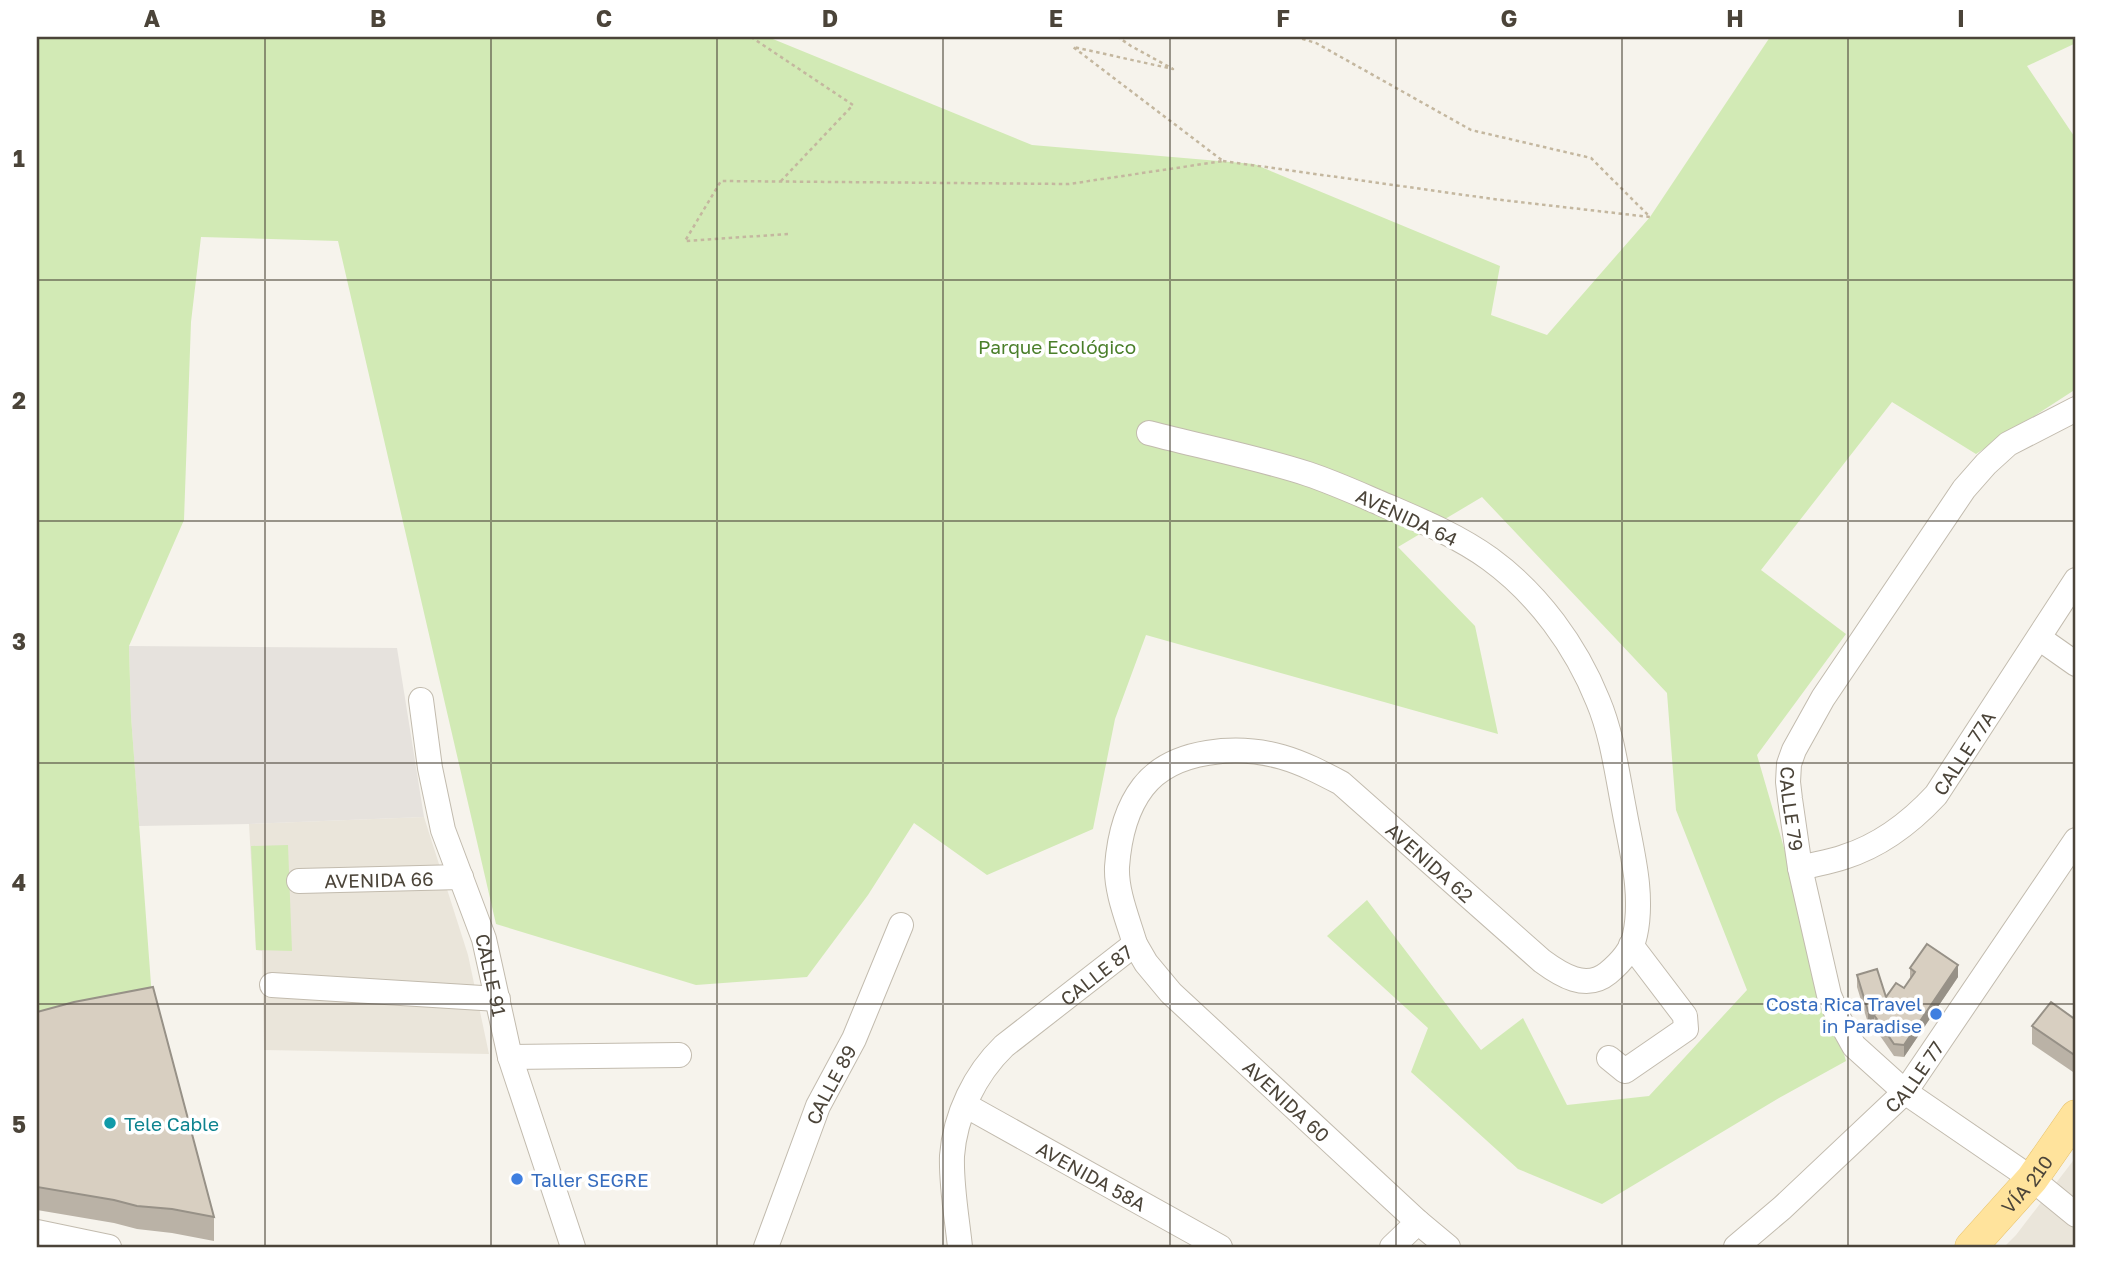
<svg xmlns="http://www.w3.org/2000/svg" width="2113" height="1284" font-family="'Golos Text',sans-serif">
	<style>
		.residential { fill: #eae5da }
		.industrial { fill: #e6e2dd }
		.green { fill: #d2eab5 }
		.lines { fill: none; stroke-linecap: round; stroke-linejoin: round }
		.minor-casing { stroke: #c2bbae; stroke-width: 26 }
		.major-casing { stroke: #e6c16a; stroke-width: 33 }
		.path { stroke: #c4b79f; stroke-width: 2.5; stroke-dasharray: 3.5 3.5; stroke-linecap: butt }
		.minor { stroke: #fff; stroke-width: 24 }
		.major { stroke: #ffe39c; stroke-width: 32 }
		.wall { fill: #bab2a6 }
		.shaded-wall { fill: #979187 }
		.building { fill: #d8cfc1; stroke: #979187; stroke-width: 2 }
		.grid { fill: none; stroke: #4b4439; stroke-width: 2; stroke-opacity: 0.55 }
		.shop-dot { fill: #3f7fe0; stroke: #fff; stroke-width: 2.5 }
		.culture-dot { fill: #0f9aa8; stroke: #fff; stroke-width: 2.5 }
		.labels { text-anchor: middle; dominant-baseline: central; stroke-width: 7; stroke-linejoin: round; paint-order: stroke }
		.park-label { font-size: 19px; fill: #4a7f2a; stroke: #fff }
		.street-label { font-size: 19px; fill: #4b4439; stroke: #fff }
		.shop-label { font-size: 19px; fill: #366cbe; stroke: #fff; text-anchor: end }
		.culture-label { font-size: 19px; fill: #0d838f; stroke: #fff; text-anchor: start }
		.neatline { fill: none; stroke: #4b4439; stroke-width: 2.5 }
		.grid-label { font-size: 23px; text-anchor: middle; font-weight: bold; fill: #4b4439 }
	</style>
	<rect width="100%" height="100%" fill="#f6f3ec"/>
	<g class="residential">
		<path d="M 424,817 L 468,955 L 489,1054 L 264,1050 L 262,951 L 256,950 L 249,824 Z"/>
		<path d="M 2076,1157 L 2076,1247 L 2004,1247 L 2016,1235 Z"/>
	</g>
	<path class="industrial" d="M 129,646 L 397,648 L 424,817 L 249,824 L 139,826 L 131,716 Z"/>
	<g class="green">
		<path d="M 37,37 L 768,37 L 1032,145 L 1254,164 L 1500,266 L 1491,315 L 1547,335 L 1650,217 L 1770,37 L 2076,37 L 2076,43 L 2027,66 L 2076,139 L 2076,389 L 1976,454 L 1892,402 L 1761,570 L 1846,634 L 1757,755 L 1846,1061 L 1779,1098 L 1602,1204 L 1518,1169 L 1411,1072 L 1428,1028 L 1327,936 L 1367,900 L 1481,1050 L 1523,1018 L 1567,1105 L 1649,1096 L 1747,990 L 1676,810 L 1667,693 L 1482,497 L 1398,547 L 1475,626 L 1498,734 L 1146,635 L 1115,719 L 1093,829 L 987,875 L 914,823 L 868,895 L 807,977 L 696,985 L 496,924 L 338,241 L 201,237 L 191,322 L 184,520 L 129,646 L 131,716 L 153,1011 L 37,1038 Z"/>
		<path d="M 288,845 L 292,951 L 256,950 L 251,846 Z"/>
	</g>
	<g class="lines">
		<defs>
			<g id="minor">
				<path id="s1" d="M 2076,409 L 2008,444 L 1986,464 L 1964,489 L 1823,698 L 1794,750 L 1789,764 L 1788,782 L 1790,799 L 1800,868 L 1829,995 L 1839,1019 L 1854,1046 L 1905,1092 L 2032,1179 L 2076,1215"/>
				<path d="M 2039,638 L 2076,664"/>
				<path id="s2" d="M 421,700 L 430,768 L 443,830 L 484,939 L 510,1057 L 573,1247"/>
				<path id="s3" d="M 1800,868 C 1815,864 1830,862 1844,857 C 1879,846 1911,822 1936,795 L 2076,580"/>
				<path id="s4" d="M 299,881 L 461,877"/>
				<path id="s5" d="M 1135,944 L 1146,963 L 1171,993 L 1418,1222 L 1448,1247"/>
				<path d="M 272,985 L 498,999"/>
				<path d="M 510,1057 L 679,1055"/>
				<path d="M 1609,1058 L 1625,1071 L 1686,1029 L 1685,1016 L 1631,945"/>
				<path id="s6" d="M 965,1105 L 1220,1247"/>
				<path d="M 37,1232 L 109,1247"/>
				<path id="s7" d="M 766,1247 L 818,1106 L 854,1039 L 901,925"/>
				<path id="s8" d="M 960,1247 C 957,1218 951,1186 952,1156 C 955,1115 975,1074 1004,1046 L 1135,944 C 1128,920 1116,892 1117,867 C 1119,839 1126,809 1143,787 C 1173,748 1239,745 1282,757 C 1303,763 1322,773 1341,783 L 1542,961 C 1561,975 1586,991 1608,973 C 1620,963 1632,950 1635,935 C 1644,893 1631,849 1624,809 C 1617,773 1612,734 1598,701 C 1576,646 1538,594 1490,559 C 1458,536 1422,521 1387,506 C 1361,495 1335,483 1308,474 C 1256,457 1202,447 1149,433"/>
				<path d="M 1392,1247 L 1418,1222"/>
				<path id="s9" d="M 1736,1247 L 1782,1208 L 1905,1092 L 2076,840"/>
			</g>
			<g id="major">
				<path id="s10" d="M 1971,1247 L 2032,1179 L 2076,1116"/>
			</g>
		</defs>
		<use href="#minor" class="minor-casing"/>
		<use href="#major" class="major-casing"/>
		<g class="path">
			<path d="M 751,37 L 853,105 L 780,182"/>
			<path d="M 1223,161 L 1493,199 L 1650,217 L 1591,158 L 1471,130 L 1316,43 L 1296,37"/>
			<path d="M 788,234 L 685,241 L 721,181 L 1069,184 L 1223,161 L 1073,47 L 1173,69 L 1131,46 L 1118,37"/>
		</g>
		<use href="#minor" class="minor"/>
		<use href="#major" class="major"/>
	</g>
	<g class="wall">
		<path d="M 1910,968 L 1958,977 L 1904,1057 L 1894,1056 L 1874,1027 L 1874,1021 L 1868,1023 L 1857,987 L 1857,975 L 1886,997 L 1904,988 L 1910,979 Z"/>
		<path d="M 37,1012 L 214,1217 L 214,1241 L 172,1233 L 137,1229 L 114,1223 L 37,1210 Z"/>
		<path d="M 2076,1020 L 2076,1074 L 2032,1044 L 2032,1026 Z"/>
		<path d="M 2076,1174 L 2076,1189 L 2075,1189 L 2075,1176 Z"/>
	</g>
	<g class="shaded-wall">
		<path d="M 1958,965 L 1958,977 L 1904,1057 L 1904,1045 Z"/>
		<path d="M 1880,1007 L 1874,1015 L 1874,1021 L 1868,1023 L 1868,1011 Z"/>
	</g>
	<g class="building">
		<path d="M 1927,944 L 1958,965 L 1904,1045 L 1894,1044 L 1874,1015 L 1880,1007 L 1868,1011 L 1857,975 L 1877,969 L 1886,997 L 1896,983 L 1904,988 L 1915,972 L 1910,968 Z"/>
		<path d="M 153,987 L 214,1217 L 172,1209 L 137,1206 L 114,1200 L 37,1187 L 37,1012 L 74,1002 Z"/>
		<path d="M 2051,1002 L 2076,1020 L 2076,1056 L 2032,1026 Z"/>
	</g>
	<path class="grid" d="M 265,37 L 265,1247M 491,37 L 491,1247M 717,37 L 717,1247M 943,37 L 943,1247M 1170,37 L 1170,1247M 1396,37 L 1396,1247M 1622,37 L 1622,1247M 1848,37 L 1848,1247M 37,280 L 2076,280M 37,521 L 2076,521M 37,763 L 2076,763M 37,1004 L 2076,1004"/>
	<g class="shop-dot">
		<circle cx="1936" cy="1014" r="7"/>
		<circle cx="517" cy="1179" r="7"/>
	</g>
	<circle class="culture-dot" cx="110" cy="1123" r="7"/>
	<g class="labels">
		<g class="park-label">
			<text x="1057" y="346">Parque Ecológico</text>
		</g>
		<g class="street-label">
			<text transform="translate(1407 517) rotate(25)">AVENIDA 64</text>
			<text stroke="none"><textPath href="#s3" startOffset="208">CALLE 77A</textPath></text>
			<text stroke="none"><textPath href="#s1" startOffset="511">CALLE 79</textPath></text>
			<text stroke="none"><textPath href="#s8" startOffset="880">AVENIDA 62</textPath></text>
			<text stroke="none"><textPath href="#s4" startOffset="80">AVENIDA 66</textPath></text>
			<text stroke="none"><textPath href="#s8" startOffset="332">CALLE 87</textPath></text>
			<text stroke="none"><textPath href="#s2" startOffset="285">CALLE 91</textPath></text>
			<text stroke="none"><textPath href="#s9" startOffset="247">CALLE 77</textPath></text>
			<text stroke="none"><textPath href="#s7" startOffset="175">CALLE 89</textPath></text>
			<text stroke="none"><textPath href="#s5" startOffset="219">AVENIDA 60</textPath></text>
			<text stroke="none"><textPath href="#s6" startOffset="145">AVENIDA 58A</textPath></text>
			<text stroke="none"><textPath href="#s10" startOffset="84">VÍA 210</textPath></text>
		</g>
		<g class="shop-label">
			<text x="1922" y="1003">Costa Rica Travel<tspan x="1922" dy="22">in Paradise</tspan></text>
			<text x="531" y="1179" text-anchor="start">Taller SEGRE</text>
		</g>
		<g class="culture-label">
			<text x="124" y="1123">Tele Cable</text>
		</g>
	</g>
	<rect width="2113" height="1284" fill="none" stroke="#ffffff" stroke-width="77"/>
	<rect x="38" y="38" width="2036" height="1208" class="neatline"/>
	<g class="grid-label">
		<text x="152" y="27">A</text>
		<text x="378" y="27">B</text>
		<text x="604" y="27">C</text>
		<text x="830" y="27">D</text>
		<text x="1056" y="27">E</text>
		<text x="1283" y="27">F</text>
		<text x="1509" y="27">G</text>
		<text x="1735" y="27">H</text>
		<text x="1961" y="27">I</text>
		<text x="19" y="167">1</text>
		<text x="19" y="409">2</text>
		<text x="19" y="650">3</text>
		<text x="19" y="891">4</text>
		<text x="19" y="1133">5</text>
	</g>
</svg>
